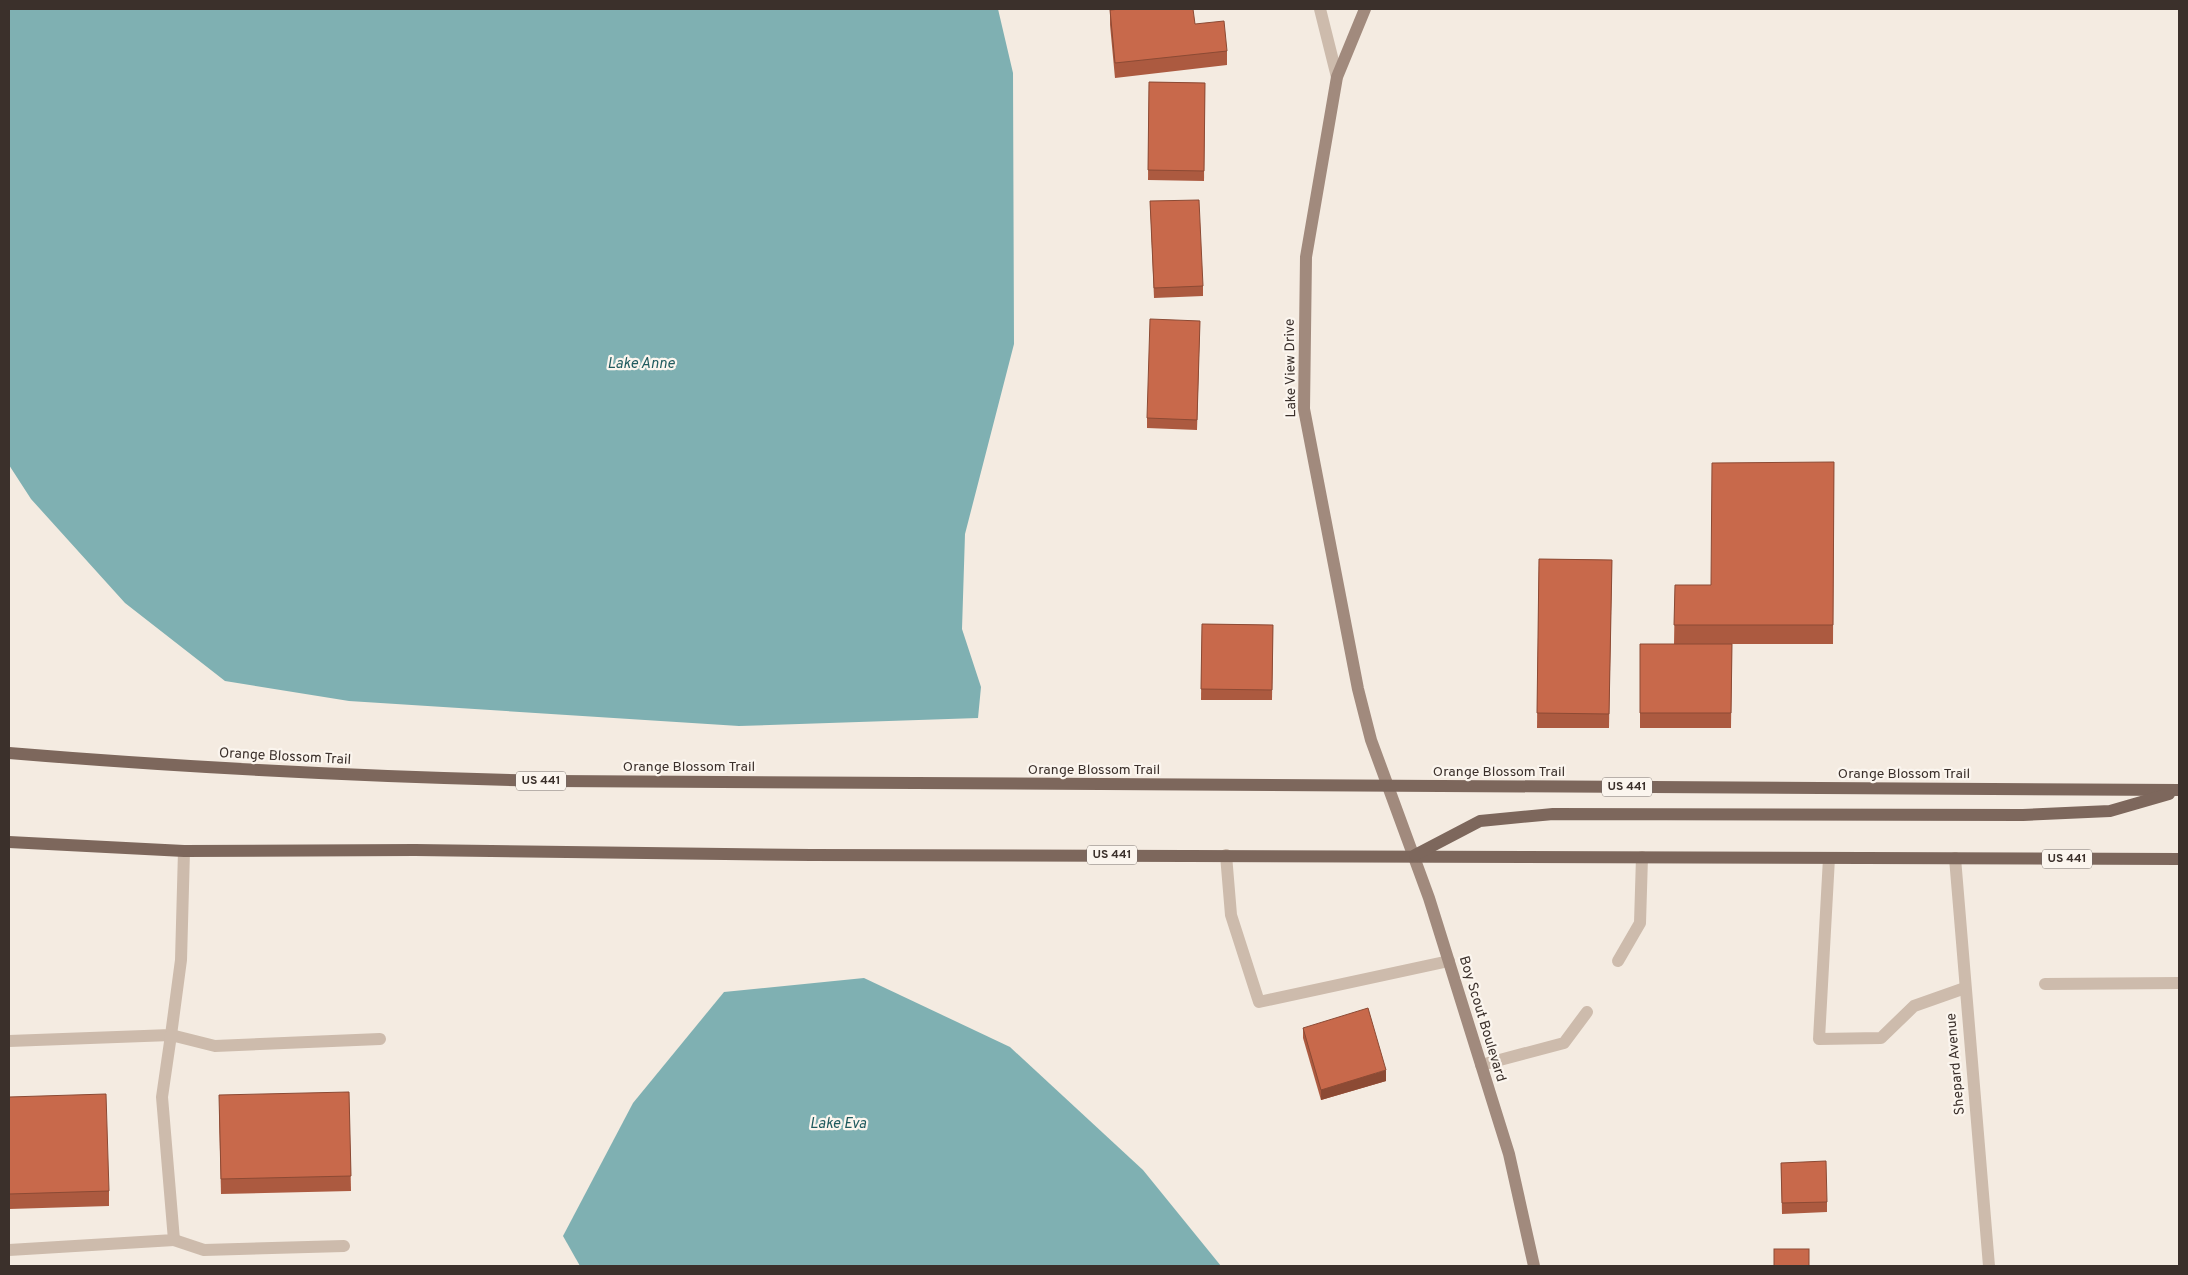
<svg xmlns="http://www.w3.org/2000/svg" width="2188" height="1275" font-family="Overpass,sans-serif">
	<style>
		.water { fill: #7fb0b2 }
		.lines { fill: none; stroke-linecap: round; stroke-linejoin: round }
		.lane { stroke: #cdbbac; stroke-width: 12 }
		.street { stroke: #cdbbac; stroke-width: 12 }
		.secondary { stroke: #a18a7d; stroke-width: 12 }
		.primary { stroke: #7d675c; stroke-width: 12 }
		.wall { fill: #ac5a40 }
		.shaded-wall { fill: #8c4a34 }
		.building { fill: #c8694b; stroke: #8c4a34 }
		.labels { text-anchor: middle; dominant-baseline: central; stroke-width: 4.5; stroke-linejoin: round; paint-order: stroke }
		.shield { fill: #fbf5ee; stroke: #756b66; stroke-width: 1 }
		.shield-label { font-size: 12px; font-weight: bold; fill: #3b302b }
		.street-label { font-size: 14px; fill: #3b302b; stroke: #fbf5ee }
		.water-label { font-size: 15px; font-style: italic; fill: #1f5a5e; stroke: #fbf5ee }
	</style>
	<rect width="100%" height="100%" fill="#f4ebe1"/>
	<g class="water">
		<path d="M 9,9 L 998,9 L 1013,73 L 1014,344 L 965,534 L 962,629 L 981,687 L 978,718 L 739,726 L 349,701 L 225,681 L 125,603 L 31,499 L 9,465 Z"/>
		<path d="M 864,978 L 1010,1047 L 1143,1170 L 1221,1266 L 580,1266 L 563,1236 L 633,1103 L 724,992 Z"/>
	</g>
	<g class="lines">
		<g class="lane">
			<path d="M 1226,855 L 1231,915 L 1259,1002 L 1449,961"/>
			<path d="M 1829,858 L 1819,1039 L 1881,1038 L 1914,1006 L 1965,988"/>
			<path d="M 1618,961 L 1640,923 L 1642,857"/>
			<path d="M 2045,984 L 2179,983"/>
			<path d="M 9,1041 L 171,1035 L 181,960 L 184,851"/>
			<path d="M 1481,1065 L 1564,1043 L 1587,1012"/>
			<path d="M 174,1240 L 204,1250 L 344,1246"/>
			<path d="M 9,1250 L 174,1240 L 162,1097 L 171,1035 L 215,1046 L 380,1039"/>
		</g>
		<g class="street">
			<path d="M 1320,9 L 1337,77"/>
			<path d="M 1955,858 L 1989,1266"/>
		</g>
		<path class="secondary" d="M 1365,9 L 1337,77 L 1306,257 L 1304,409 L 1358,689 L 1371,740 L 1429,898 L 1509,1154 L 1534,1266"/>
		<g class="primary">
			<path d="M 9,753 C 190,768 372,777 554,781 L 2179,790"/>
			<path d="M 9,842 L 184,851 L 415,850 L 811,855 L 2179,859"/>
			<path d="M 1415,855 L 1480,821 L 1553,814 L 2023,815 L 2110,811 L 2169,794"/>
		</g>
	</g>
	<g class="wall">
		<path d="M 1110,10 L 1195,24 L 1227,51 L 1227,65 L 1115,78 L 1110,25 Z"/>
		<path d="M 1149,82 L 1205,83 L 1204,181 L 1148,180 Z"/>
		<path d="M 1150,201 L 1203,286 L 1203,296 L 1154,298 Z"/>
		<path d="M 1200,321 L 1197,430 L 1147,428 L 1147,418 Z"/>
		<path d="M 1834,462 L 1833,644 L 1732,644 L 1731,728 L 1640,728 L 1640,644 L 1674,644 L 1675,585 L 1711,585 Z"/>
		<path d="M 1539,559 L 1612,560 L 1609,728 L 1537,728 Z"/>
		<path d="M 1202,624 L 1273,625 L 1272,700 L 1201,700 Z"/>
		<path d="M 1303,1028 L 1386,1081 L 1321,1100 L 1303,1038 Z"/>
		<path d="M 349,1092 L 351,1191 L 221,1194 L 219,1110 Z"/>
		<path d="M 9,1097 L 109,1191 L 109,1206 L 9,1209 Z"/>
		<path d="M 1781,1163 L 1827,1202 L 1827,1212 L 1782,1214 Z"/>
	</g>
	<path class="shaded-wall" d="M 1386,1070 L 1386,1081 L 1321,1100 L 1321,1090 Z"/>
	<g class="building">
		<path d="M 1121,9 L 1193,9 L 1195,24 L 1224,21 L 1227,51 L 1115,63 L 1110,10 Z"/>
		<path d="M 1149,82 L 1205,83 L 1204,171 L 1148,170 Z"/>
		<path d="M 1199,200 L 1203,286 L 1154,288 L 1150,201 Z"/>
		<path d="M 1150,319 L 1200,321 L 1197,420 L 1147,418 Z"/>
		<path d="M 1834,462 L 1833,625 L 1674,625 L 1675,585 L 1711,585 L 1712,463 Z"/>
		<path d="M 1539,559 L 1612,560 L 1609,714 L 1537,713 Z"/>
		<path d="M 1202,624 L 1273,625 L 1272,690 L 1201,689 Z"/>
		<path d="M 1640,644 L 1732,644 L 1731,713 L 1640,713 Z"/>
		<path d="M 1368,1008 L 1386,1070 L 1321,1090 L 1303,1028 Z"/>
		<path d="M 349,1092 L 351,1176 L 221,1179 L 219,1095 Z"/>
		<path d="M 106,1094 L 109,1191 L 9,1194 L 9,1097 Z"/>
		<path d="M 1826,1161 L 1827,1202 L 1782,1203 L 1781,1163 Z"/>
		<rect x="1774" y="1249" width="35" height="17"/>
	</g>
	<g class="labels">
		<g class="shield">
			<rect x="516" y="771.5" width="50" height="19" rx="4"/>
			<rect x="1602" y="777.5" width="50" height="19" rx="4"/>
			<rect x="1087" y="845.5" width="50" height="19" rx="4"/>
			<rect x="2042" y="849.5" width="50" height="19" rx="4"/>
		</g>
		<g class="shield-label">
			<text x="541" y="781">US 441</text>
			<text x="1627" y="787">US 441</text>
			<text x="1112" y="855">US 441</text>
			<text x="2067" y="859">US 441</text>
		</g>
		<g class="street-label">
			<text transform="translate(1291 368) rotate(-91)">Lake View Drive</text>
			<text transform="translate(285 757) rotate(3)">Orange Blossom Trail</text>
			<text x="689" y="767">Orange Blossom Trail</text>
			<text x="1094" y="770">Orange Blossom Trail</text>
			<text x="1499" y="772">Orange Blossom Trail</text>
			<text x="1904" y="774">Orange Blossom Trail</text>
			<text transform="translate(1482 1019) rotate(73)">Boy Scout Boulevard</text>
			<text transform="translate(1956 1064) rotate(-95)">Shepard Avenue</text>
		</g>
		<g class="water-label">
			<text x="641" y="364">Lake Anne</text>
			<text x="838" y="1124">Lake Eva</text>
		</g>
	</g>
	<rect width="2188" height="1275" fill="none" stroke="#3b302b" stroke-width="20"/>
</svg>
